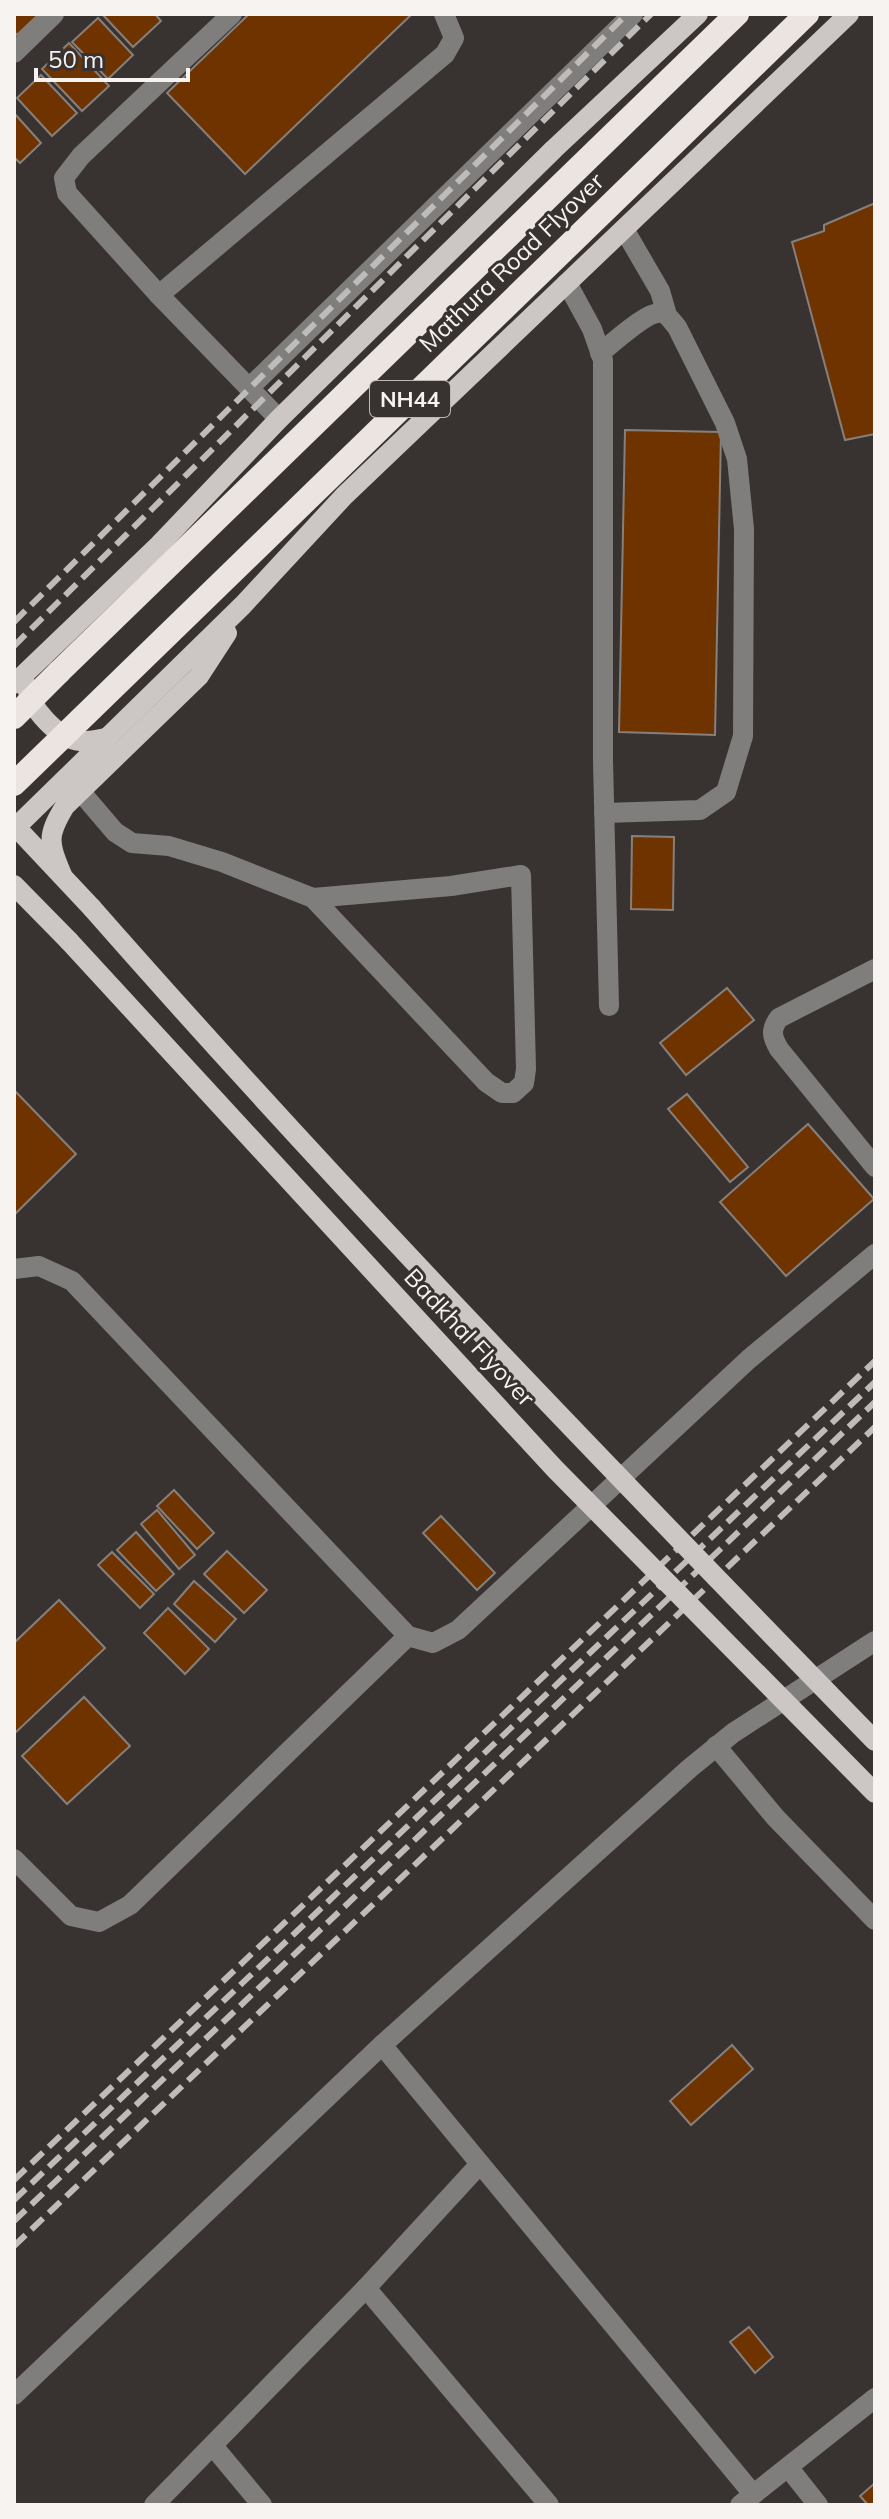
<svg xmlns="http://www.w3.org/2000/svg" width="889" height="2519" font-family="Mulish,sans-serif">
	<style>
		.building { fill: #6f3300; stroke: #86807d; stroke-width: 2 }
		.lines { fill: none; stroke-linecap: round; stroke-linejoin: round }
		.minor { stroke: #807e7c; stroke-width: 20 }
		.major { stroke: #ccc7c4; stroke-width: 20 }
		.highway { stroke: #ebe4e0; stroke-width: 24 }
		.rail { stroke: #bebbb9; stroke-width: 6; stroke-dasharray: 16 8; stroke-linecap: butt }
		.major-bridge { stroke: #ccc7c4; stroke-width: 20 }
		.highway-bridge { stroke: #ebe4e0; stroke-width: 24 }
		.labels { text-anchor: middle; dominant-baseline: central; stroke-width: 6; stroke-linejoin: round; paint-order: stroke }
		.shield { fill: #383330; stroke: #bdb9b7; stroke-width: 2 }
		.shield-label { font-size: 22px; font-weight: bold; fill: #f6f3f1 }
		.street-label { font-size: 24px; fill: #f6f3f1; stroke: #383330 }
	</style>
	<rect width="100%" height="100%" fill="#383330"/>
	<g class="building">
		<path d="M 14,14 L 37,14 L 38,15 L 17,35 L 14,31 Z"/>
		<path d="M 102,14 L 155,14 L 161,21 L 133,47 Z"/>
		<path d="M 249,14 L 412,14 L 245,174 L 167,93 Z"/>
		<path d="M 98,18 L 133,55 L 108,79 L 72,42 Z"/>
		<path d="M 69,43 L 109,86 L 82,111 L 42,69 Z"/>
		<path d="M 41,75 L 77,113 L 52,136 L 17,98 Z"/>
		<path d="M 14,113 L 41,143 L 20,163 L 14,157 Z"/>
		<path d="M 875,203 L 875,434 L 845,440 L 792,242 L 824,231 L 824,225 Z"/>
		<path d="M 625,430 L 721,432 L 715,735 L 619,732 Z"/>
		<path d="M 632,836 L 674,837 L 673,910 L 631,909 Z"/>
		<path d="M 727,988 L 754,1020 L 686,1075 L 660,1043 Z"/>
		<path d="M 14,1090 L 76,1154 L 14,1215 Z"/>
		<path d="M 687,1094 L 748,1167 L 730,1182 L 668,1109 Z"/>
		<path d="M 808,1124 L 874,1199 L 786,1276 L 720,1202 Z"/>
		<path d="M 174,1490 L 214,1533 L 197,1549 L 157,1506 Z"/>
		<path d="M 157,1510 L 195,1555 L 179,1569 L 141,1524 Z"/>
		<path d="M 441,1516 L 495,1573 L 477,1590 L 423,1533 Z"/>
		<path d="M 136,1532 L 174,1574 L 156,1591 L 117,1550 Z"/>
		<path d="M 227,1551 L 267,1590 L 244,1613 L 204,1574 Z"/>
		<path d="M 112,1552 L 154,1594 L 140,1608 L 98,1565 Z"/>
		<path d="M 194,1581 L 236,1619 L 215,1642 L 174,1604 Z"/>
		<path d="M 59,1600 L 105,1648 L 14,1734 L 14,1643 Z"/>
		<path d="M 168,1608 L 209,1649 L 185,1674 L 144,1633 Z"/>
		<path d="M 84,1697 L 130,1746 L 67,1804 L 22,1756 Z"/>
		<path d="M 732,2045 L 753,2069 L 691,2125 L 670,2101 Z"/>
		<path d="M 749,2327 L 773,2357 L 755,2373 L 730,2342 Z"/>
		<path d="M 875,2483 L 875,2505 L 868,2505 L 860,2496 Z"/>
	</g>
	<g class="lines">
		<g class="minor">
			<path d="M 232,14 L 81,156 L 64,178 L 67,193 L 159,295 L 279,419"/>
			<path d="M 14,53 L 54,14"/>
			<path d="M 624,229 L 660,291 L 667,315"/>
			<path d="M 567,283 L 592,329 L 603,360 L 603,761 L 609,1006"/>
			<path d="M 159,295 L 445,54 L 454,38 L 444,14"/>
			<path d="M 600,353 C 613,343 648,310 662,313 C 669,315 672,322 677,327 L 725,423 L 737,459 L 744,529 L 743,736 L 726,792 L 700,810 L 604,813"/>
			<path d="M 249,388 L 633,14"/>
			<path d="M 80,791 L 115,832 L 132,843 L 169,846 L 222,862 L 313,898 L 451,886 L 521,875 L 526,1069 L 524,1083 L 513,1093 L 502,1093 L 486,1082 L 313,898"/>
			<path d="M 875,969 L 779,1018 C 770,1030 772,1037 779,1049 L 875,1167"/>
			<path d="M 14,1269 L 39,1266 L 72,1281 L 408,1636 L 433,1643 L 458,1630 L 749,1359 L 875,1254"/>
			<path d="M 716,1746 L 775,1817 L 875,1920"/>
			<path d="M 14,1859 L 71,1916 L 99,1922 L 130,1905 L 408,1636"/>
			<path d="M 382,2045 L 753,2494"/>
			<path d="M 366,2288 L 549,2505"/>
			<path d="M 14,2395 L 382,2045 L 690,1768 L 733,1733 L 875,1641"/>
			<path d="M 213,2446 L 262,2505"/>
			<path d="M 788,2467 L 818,2505"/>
			<path d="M 154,2505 L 366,2288 L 480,2164"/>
			<path d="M 740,2505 L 875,2398"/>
		</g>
		<g class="major">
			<path d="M 14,684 L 159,545 L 279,419 L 554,149 L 698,14"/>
			<path d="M 27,686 C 29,707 58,739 80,741 C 89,742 99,739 107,738"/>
			<path d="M 14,825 L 92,908"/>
			<path d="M 14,829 L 243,605 L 344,496 L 849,14"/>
			<path d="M 62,875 C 49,843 46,837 65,806 L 199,676 L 227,633"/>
			<path d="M 14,885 L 69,941"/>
		</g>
		<path class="highway" d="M 59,672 L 737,14"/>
		<g class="rail">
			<path d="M 14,622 L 627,14"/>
			<path d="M 14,646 L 651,14"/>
			<path d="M 14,2180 L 875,1361"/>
			<path d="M 14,2200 L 875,1382"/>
			<path d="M 14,2221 L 875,1402"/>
			<path d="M 14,2246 L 875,1427"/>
		</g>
		<g class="major-bridge">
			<path d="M 92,908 C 344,1195 609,1468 875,1741"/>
			<path d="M 69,941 L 555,1469 L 875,1793"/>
		</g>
		<g class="highway-bridge">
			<path d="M 14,717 L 59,672"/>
			<path d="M 14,784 L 807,14"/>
		</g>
	</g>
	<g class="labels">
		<rect class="shield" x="370" y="381" width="80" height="36" rx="6"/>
		<g class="shield-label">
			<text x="410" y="399">NH44</text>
		</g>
		<g class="street-label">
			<text transform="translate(511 262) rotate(-44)">Mathura Road Flyover</text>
			<text transform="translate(470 1337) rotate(47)">Badkhal Flyover</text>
		</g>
	</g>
	<rect width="889" height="2519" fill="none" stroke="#f6f3f1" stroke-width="32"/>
	<path d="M36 68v12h152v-12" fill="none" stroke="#f6f3f1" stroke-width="4"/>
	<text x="48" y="68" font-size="24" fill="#f6f3f1" stroke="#383330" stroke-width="6" paint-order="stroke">50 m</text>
</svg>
